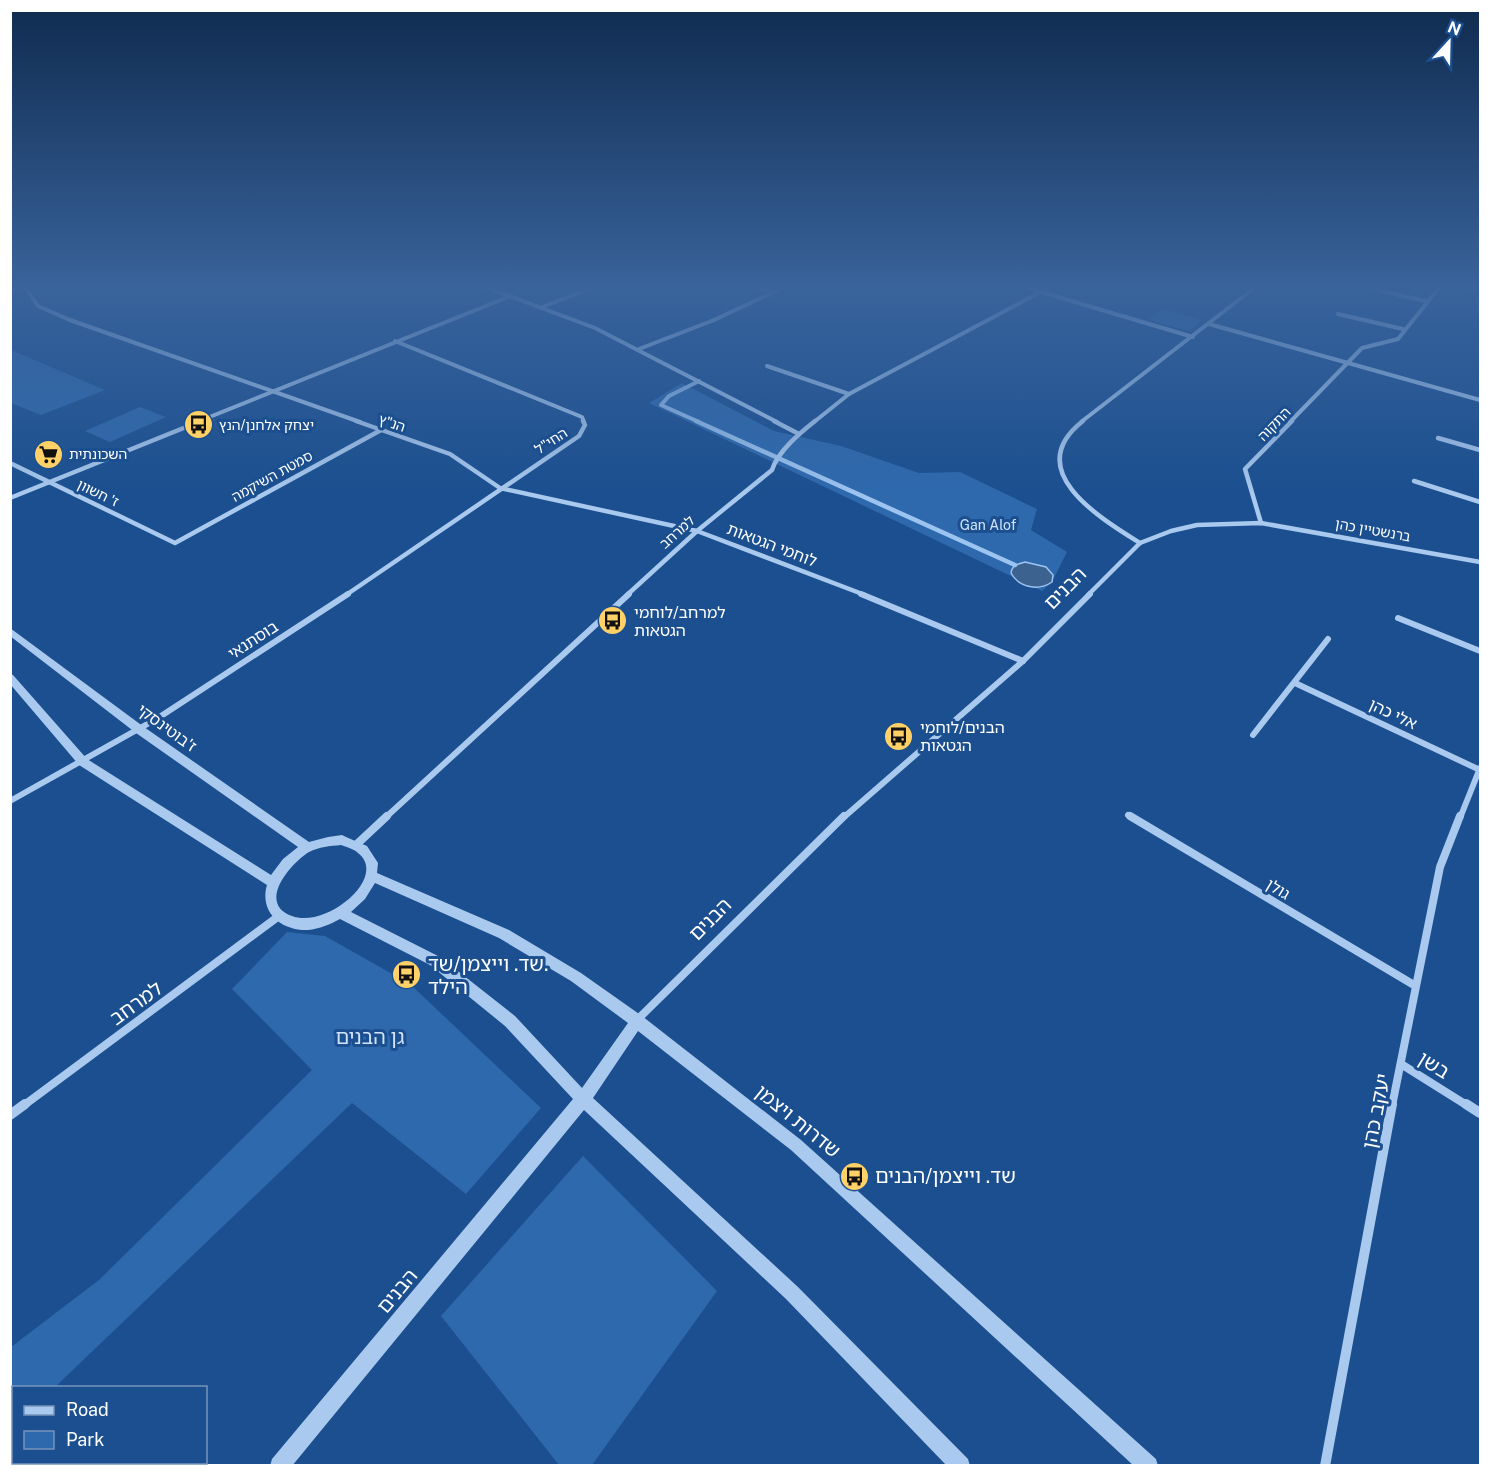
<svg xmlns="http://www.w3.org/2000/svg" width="1491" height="1476" font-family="'Public Sans','Noto Sans Hebrew',sans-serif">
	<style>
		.green { fill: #2e69ad }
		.water { fill: #3c6290; stroke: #9cc4f0; stroke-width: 1.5 }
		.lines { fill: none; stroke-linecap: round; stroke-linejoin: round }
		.stream-far1 { stroke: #9cc4f0; stroke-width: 4 }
		.stream { stroke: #9cc4f0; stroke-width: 4.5 }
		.minor-far4 { stroke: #a9c9ee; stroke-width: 4 }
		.minor-far3 { stroke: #a9c9ee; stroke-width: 4.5 }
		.minor-far2 { stroke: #a9c9ee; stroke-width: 6 }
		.minor-far1 { stroke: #a9c9ee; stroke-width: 8 }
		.minor { stroke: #a9c9ee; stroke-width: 10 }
		.tertiary { fill: #a9c9ee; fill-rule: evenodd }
		.labels { text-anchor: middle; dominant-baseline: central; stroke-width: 6; stroke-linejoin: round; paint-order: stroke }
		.far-street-label { font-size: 14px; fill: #fff; stroke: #1b4f8f }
		.far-poi-label { font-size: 14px; fill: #fff; stroke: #1b4f8f; text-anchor: start }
		.far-park-label { font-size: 14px; fill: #cfe3fa; stroke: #1b4f8f }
		.street-label { font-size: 16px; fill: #fff; stroke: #1b4f8f }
		.poi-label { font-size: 16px; fill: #fff; stroke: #1b4f8f; text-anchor: start }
		.near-street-label { font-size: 20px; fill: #fff; stroke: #1b4f8f }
		.near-poi-label { font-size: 20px; fill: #fff; stroke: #1b4f8f; text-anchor: start }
		.near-park-label { font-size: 20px; fill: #cfe3fa; stroke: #1b4f8f }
	</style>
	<rect width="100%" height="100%" fill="#1b4f8f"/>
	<g class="green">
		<path d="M 1163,309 L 1202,320 L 1189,331 L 1149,320 Z"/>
		<path d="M 10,350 L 11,350 L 105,390 L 41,415 L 11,403 Z"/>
		<path d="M 682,383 L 774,431 L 841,446 L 919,473 L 960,472 L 1037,509 L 1031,530 L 1067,552 L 1052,582 L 1042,591 L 649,403 Z"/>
		<path d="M 140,407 L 166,417 L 110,442 L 85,431 Z"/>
		<path d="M 287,932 L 325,936 L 410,984 L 541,1108 L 466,1194 L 352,1103 L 55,1387 L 14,1388 L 13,1428 L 11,1431 L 11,1347 L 99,1280 L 312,1070 L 232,989 Z"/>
		<path d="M 583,1156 L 717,1291 L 592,1465 L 559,1465 L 441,1316 Z"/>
	</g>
	<path class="water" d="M 1025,562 L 1046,567 L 1053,575 L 1052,582 C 1039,591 1019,588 1011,573 C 1012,565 1018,564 1025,562 Z"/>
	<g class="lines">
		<path class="stream-far1" d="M 699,381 L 669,396 L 661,405 L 699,422"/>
		<path class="stream" d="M 696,421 L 1015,565"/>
		<g class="minor-far4">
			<path d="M 26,288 L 38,306 L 70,320 L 360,422"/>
			<path d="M 488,288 L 595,328 L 777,422"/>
			<path d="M 757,288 L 773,292"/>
			<path d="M 1028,288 L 1193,337"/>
			<path d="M 1368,288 L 1426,301"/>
			<path d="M 10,290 L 23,288"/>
			<path d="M 542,307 L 591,288"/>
			<path d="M 1338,314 L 1403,329"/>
			<path d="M 1209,324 L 1480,400"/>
			<path d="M 395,341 L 582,417 L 584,422"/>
			<path d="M 639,349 L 714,320 L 782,288"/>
			<path d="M 767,366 L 849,394"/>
			<path d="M 197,422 L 508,297"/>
			<path d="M 814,422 L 849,394 L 1048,288"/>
			<path d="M 1081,422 L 1254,288"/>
			<path d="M 1290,422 L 1362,348 L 1398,339 L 1438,289"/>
		</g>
		<g class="minor-far3">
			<path d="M 356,421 L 450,454 L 500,488 L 697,531 L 865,595"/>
			<path d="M 774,421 L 799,434"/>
			<path d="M 1083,421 C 1020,470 1100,518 1140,543"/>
			<path d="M 1438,438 L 1480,450"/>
			<path d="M 10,463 L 175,543 L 381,430"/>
			<path d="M 1414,481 L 1480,502"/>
			<path d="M 10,498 L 201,421"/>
			<path d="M 1261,523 L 1245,469 L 1292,421"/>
			<path d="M 346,595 L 579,436 L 585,425 L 583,421"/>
			<path d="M 627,595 L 697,531 L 772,470 C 778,451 800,433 815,421"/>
			<path d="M 1088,595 L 1140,543 L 1171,531 L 1197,525 L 1261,523 L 1480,562"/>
		</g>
		<g class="minor-far2">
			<path d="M 861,594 L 1023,661"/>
			<path d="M 1398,618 L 1480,651"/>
			<path d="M 1295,683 L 1480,770"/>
			<path d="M 1253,735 L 1328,639"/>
			<path d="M 10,801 L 158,718 L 348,594"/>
			<path d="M 1128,815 L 1133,818"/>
			<path d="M 385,818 L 629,594"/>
			<path d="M 843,818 L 1023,661 L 1090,594"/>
			<path d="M 1460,818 L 1480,768"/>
		</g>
		<g class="minor-far1">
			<path d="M 1130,816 L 1414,985"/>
			<path d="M 357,844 L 387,816"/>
			<path d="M 637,1020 L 844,816"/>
			<path d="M 1401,1064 L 1468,1106"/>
			<path d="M 23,1106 L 279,916"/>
			<path d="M 1392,1106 L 1440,867 L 1460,816"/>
		</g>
		<g class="minor">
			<path d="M 1466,1104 L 1480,1113"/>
			<path d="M 10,1115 L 25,1104"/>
			<path d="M 1325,1466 L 1392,1104"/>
		</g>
		<g class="tertiary">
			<path d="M 1467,288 L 1480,289 L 1480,291 L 1468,289 Z"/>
			<path d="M 10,628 L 144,727 L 309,842 L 328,837 L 342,835 L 346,837 L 367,846 L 378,863 L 377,873 L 509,930 L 581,973 L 642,1016 L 801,1140 L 1156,1459 L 1158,1466 L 1134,1466 L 791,1150 L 638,1031 L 593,1098 L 798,1287 L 968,1459 L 970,1466 L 947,1466 L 786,1299 L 584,1110 L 292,1466 L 270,1466 L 272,1459 L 573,1099 L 505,1026 L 430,965 L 340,919 C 331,924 319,929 308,930 C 281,931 259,912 267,885 L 79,765 L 10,684 L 10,674 L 13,675 L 87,759 L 271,875 L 283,859 L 298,847 L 136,733 L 10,636 ZM 341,845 C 346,847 354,849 358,853 C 389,877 326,929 292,916 C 256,903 291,863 309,852 C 319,847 330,846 341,845 ZM 375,883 L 499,938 L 571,981 L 628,1023 L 582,1088 L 515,1016 L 440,957 L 351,912 L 365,899 Z"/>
		</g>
	</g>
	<linearGradient id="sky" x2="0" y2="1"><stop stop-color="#0f2b4f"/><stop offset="0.58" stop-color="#39639b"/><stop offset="1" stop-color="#39639b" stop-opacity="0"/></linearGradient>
	<rect width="1491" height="494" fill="url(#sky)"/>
	<defs>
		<symbol id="bus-disc" viewBox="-11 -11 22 22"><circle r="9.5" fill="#ffd166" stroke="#1b4f8f"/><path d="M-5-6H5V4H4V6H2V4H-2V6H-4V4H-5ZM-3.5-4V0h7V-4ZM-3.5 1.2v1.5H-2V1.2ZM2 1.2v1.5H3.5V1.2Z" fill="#111"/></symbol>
		<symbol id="supermarket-disc" viewBox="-11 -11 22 22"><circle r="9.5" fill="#ffd166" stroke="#1b4f8f"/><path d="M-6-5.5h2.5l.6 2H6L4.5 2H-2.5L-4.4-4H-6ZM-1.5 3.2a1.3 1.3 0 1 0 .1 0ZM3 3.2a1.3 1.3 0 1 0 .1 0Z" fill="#111"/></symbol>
	</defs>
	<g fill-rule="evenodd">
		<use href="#bus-disc" x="182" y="408" width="33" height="33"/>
		<use href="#supermarket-disc" x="32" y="438" width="33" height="33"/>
		<use href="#bus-disc" x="596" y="604" width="33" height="33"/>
		<use href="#bus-disc" x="882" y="720" width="33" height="33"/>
		<use href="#bus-disc" x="390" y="958" width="33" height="33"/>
		<use href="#bus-disc" x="838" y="1160" width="33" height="33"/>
	</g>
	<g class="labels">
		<g class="far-street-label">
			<text transform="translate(392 423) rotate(19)">הנ"ץ</text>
			<text transform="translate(1274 424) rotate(-46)">התקוה</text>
			<text transform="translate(551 441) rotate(-33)">החי"ל</text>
			<text transform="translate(272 476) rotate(-29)">סמטת השיקמה</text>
			<text transform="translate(98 493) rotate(26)">ז' חשוון</text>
			<text transform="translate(1373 530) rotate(10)">ברנשטיין כהן</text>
			<text transform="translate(677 532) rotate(-42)">למרחב</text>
		</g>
		<g class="far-poi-label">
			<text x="219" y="425">יצחק אלחנן/הנץ</text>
			<text x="69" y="454">השכונתית</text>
		</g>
		<g class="far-park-label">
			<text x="988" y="525">Gan Alof</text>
		</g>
		<g class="street-label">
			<text transform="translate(772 545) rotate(21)">לוחמי הגטאות</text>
			<text transform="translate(253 640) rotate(-33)">בוסתנאי</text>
			<text transform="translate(1393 714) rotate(25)">אלי כהן</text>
			<text transform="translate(167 728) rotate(36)">ז'בוטינסקי</text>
			<text transform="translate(1278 889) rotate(31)">גולן</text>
		</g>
		<g class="poi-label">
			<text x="634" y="612">למרחב/לוחמי<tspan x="634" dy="18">הגטאות</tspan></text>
			<text x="920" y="727">הבנים/לוחמי<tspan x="920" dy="18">הגטאות</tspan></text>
		</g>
		<g class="near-street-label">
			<text transform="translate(1065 588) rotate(-45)">הבנים</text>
			<text transform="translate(710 919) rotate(-45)">הבנים</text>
			<text transform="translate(136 1003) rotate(-36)">למרחב</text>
			<text transform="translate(1434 1065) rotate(32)">בשן</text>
			<text transform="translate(1376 1111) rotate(-79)">יעקב כהן</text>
			<text transform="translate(798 1121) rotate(39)">שדרות ויצמן</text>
			<text transform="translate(397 1291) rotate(-50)">הבנים</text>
		</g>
		<g class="near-poi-label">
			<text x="428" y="964">שד. וייצמן/שד.<tspan x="428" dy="23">הילד</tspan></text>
			<text x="875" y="1176">שד. וייצמן/הבנים</text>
		</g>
		<g class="near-park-label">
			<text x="370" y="1037">גן הבנים</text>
		</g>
	</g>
	<rect width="1491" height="1476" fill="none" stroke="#ffffff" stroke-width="24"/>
	<rect x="12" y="1386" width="195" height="78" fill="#1b4f8f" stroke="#7695bc" stroke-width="1.5"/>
	<rect x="24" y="1406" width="30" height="9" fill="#a9c9ee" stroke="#7695bc" stroke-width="1.5"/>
	<text x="66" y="1416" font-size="18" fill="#ffffff">Road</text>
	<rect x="24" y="1431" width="30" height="18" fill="#2e69ad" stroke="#7695bc" stroke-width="1.5"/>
	<text x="66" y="1446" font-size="18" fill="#ffffff">Park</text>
	<g transform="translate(1449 42) rotate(22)" stroke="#1b4f8f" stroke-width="4.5" paint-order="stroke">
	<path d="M0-4.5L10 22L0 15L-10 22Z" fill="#ffffff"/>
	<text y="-9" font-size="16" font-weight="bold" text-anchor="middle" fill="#ffffff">N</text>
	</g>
</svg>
